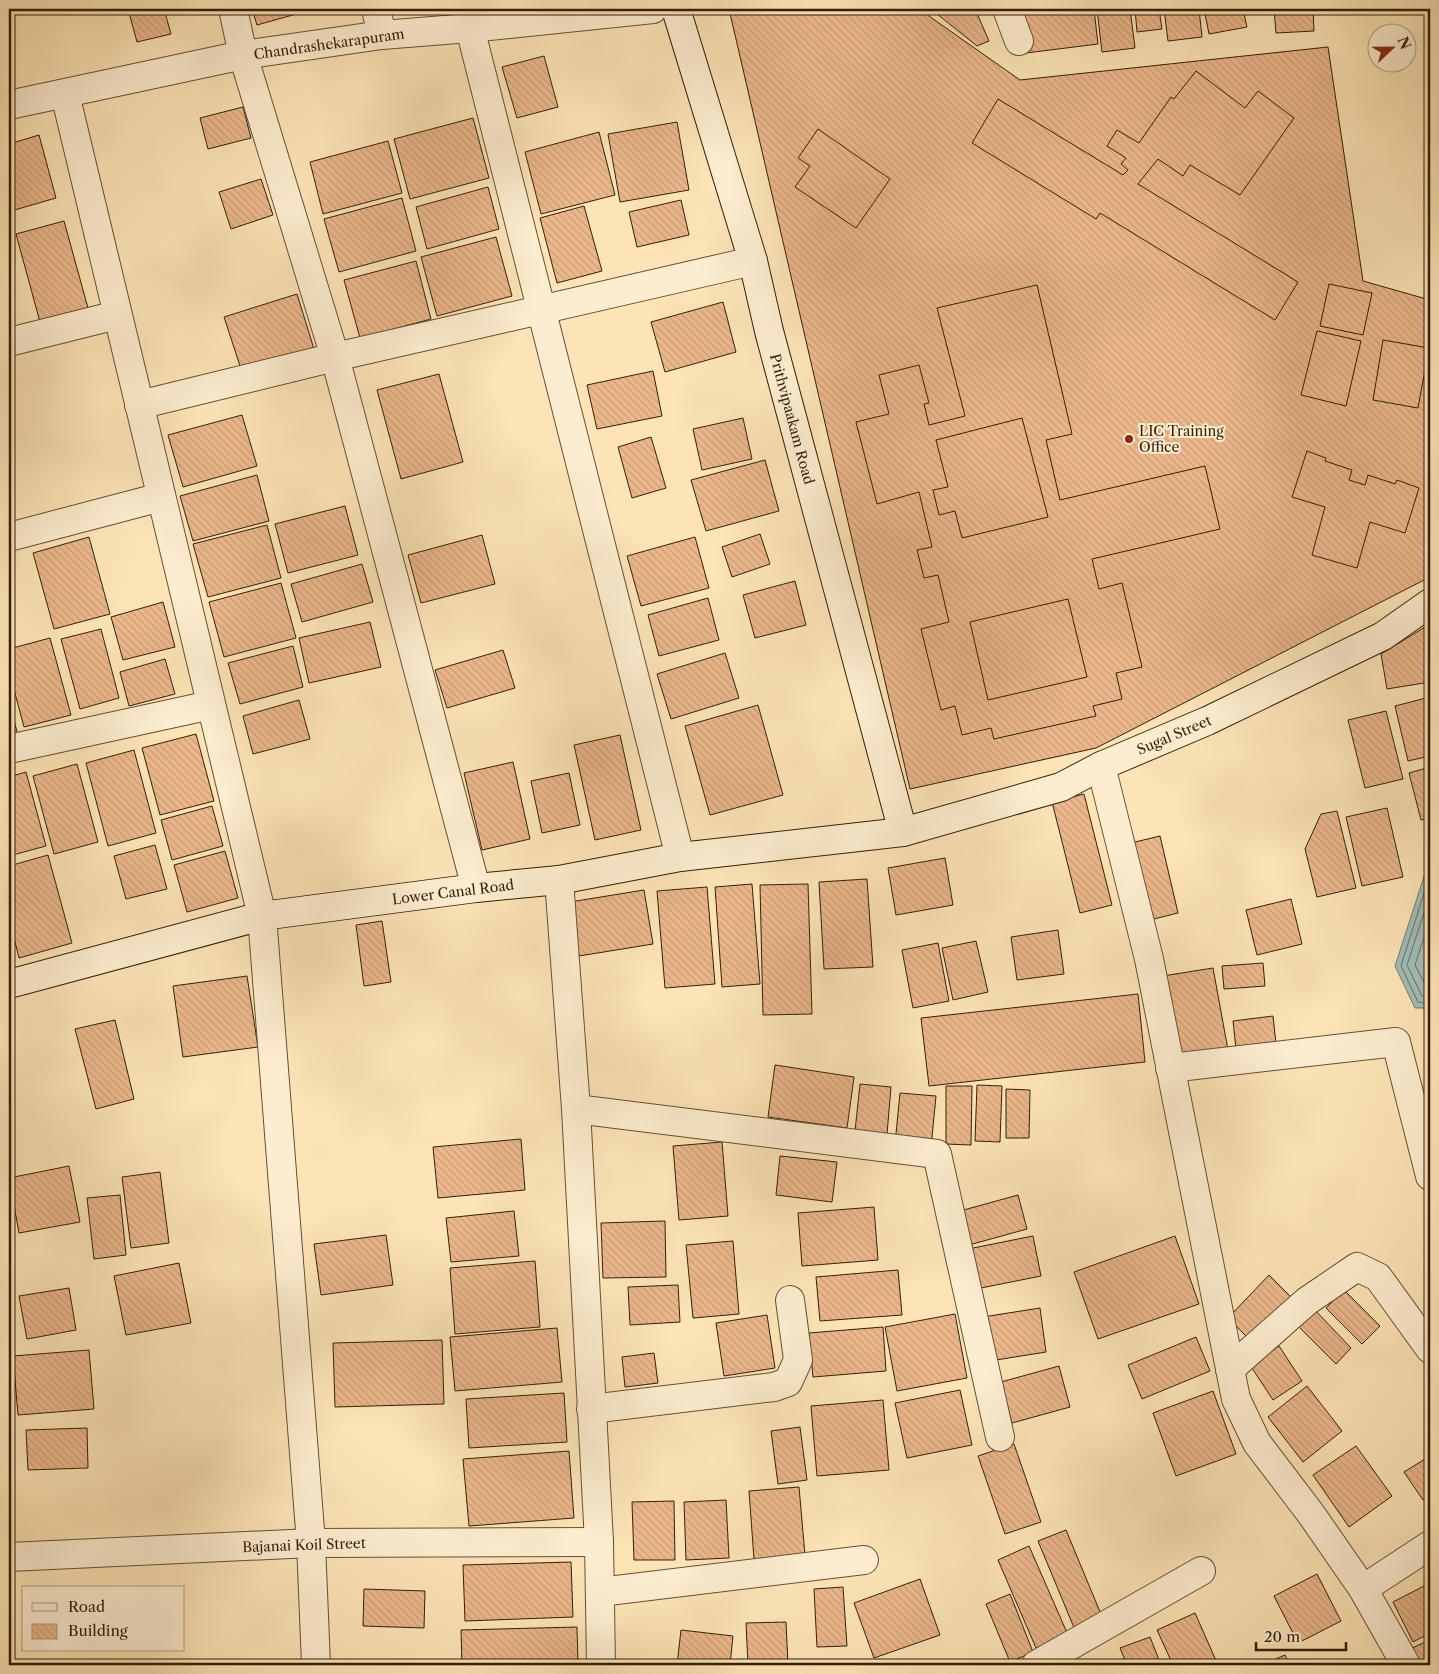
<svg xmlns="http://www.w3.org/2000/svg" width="1439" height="1674" font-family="'Libre Caslon Text',serif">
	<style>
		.water { fill: #a1bcb7; stroke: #757d71 }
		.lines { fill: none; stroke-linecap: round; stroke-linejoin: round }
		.shore { stroke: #6a6e60; stroke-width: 1 }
		.building { fill: url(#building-back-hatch); stroke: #331f09; fill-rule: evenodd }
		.street-casing { stroke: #655034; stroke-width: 30 }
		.secondary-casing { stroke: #331f09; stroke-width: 30 }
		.street { stroke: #fdedd0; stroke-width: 28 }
		.secondary { stroke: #fdedd0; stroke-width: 28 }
		.poi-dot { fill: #8f2418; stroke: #fdedd0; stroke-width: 2 }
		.labels { text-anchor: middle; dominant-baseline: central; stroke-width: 4; stroke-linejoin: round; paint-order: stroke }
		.street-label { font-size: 14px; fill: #331f09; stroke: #fdedd0 }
		.poi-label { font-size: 14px; fill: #331f09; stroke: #fdedd0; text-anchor: start }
	</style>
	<defs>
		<pattern id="building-back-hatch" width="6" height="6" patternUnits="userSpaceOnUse" patternTransform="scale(1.25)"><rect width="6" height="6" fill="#ecb88b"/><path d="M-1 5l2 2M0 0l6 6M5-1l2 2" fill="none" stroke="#cb9e77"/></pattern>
	</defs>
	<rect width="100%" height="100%" fill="#fce4b6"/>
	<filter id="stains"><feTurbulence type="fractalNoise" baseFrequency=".004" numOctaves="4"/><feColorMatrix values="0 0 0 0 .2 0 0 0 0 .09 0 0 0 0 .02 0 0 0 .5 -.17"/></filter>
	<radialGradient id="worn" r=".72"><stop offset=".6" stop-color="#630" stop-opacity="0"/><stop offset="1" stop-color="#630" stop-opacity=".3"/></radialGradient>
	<path class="water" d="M 1430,858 L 1430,1008 L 1415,1008 L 1395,966 Z"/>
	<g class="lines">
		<g class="shore">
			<path d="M 1430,874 L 1401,966 L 1418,1002 L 1430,1004"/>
			<path d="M 1430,894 L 1407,965 L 1422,996 L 1430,997"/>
			<path d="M 1430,919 L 1415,965 L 1427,988 L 1430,990"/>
		</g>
	</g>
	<g class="building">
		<path d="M 82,9 L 114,9 L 83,14 Z"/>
		<path d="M 128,9 L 164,9 L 171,34 L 137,42 Z"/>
		<path d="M 252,9 L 306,9 L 307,11 L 257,25 Z"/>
		<path d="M 729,9 L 919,9 L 1020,80 L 1328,47 L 1363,281 L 1430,300 L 1430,577 L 1096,748 L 910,789 Z"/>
		<path d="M 935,9 L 975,9 L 989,41 L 977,46 L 937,14 Z"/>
		<path d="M 1059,9 L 1094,9 L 1098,44 L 1026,53 L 1021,13 Z"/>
		<path d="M 1097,9 L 1130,9 L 1135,48 L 1102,52 Z"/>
		<path d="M 1135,9 L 1159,9 L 1162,29 L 1137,32 Z"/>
		<path d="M 1164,9 L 1199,9 L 1202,37 L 1168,41 Z"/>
		<path d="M 1204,9 L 1243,9 L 1247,27 L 1209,34 Z"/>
		<path d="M 1274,9 L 1313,9 L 1314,31 L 1276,33 Z"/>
		<path d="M 544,56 L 558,107 L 517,118 L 502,67 Z"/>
		<path d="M 1196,71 L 1245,108 L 1258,91 L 1294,118 L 1240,195 L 1190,165 L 1183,176 L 1158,159 L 1138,184 L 1298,282 L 1275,320 L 1100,213 L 1096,219 L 972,143 L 998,99 L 1123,175 L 1128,170 L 1121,164 L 1126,158 L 1107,146 L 1117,130 L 1139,143 L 1171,97 L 1174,99 Z"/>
		<path d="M 243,107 L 251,138 L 208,149 L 200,118 Z"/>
		<path d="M 473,118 L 489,178 L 410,199 L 394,139 Z"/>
		<path d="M 677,122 L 689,190 L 620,202 L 608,134 Z"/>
		<path d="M 818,129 L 890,179 L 856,228 L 795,187 L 810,166 L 798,158 Z"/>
		<path d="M 599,132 L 615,195 L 541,214 L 525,152 Z"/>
		<path d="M 39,135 L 56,198 L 11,211 L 9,201 L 9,144 Z"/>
		<path d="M 388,141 L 402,193 L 323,214 L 310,162 Z"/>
		<path d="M 261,179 L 273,215 L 231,229 L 219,192 Z"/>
		<path d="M 488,187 L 499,229 L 427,249 L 416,207 Z"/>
		<path d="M 402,198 L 416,251 L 339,272 L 324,219 Z"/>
		<path d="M 681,200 L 689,235 L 637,247 L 629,212 Z"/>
		<path d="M 584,206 L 602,271 L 557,283 L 540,218 Z"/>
		<path d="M 64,221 L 88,308 L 40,322 L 16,234 Z"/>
		<path d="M 496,237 L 512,296 L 437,316 L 421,257 Z"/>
		<path d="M 416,261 L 431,319 L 360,338 L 344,280 Z"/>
		<path d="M 1329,284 L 1372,293 L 1363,335 L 1320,326 Z"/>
		<path d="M 1037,285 L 1072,434 L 1046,440 L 1060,500 L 1205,466 L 1220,529 L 1092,559 L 1099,589 L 1122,583 L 1142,667 L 1116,673 L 1122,699 L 1093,706 L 1096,716 L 994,739 L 991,728 L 962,735 L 955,706 L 941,710 L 921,629 L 949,622 L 938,575 L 924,578 L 917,550 L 932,547 L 919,492 L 877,504 L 856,422 L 889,414 L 879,375 L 919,365 L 929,403 L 924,404 L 929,425 L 965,416 L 937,308 ZM 1022,418 L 1048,517 L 962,538 L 955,511 L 939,515 L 933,490 L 948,487 L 936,440 ZM 1068,599 L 1087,677 L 988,700 L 970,622 Z"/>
		<path d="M 297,294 L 314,349 L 242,372 L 224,317 Z"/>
		<path d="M 723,302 L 736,352 L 665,372 L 651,322 Z"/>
		<path d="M 1317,331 L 1361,341 L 1346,406 L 1301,395 Z"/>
		<path d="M 1383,340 L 1429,348 L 1418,408 L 1373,400 Z"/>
		<path d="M 653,371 L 662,416 L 597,429 L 587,385 Z"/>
		<path d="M 1430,372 L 1430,408 L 1426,408 Z"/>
		<path d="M 439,374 L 463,462 L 401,479 L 377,390 Z"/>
		<path d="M 242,415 L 257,466 L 183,487 L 168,435 Z"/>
		<path d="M 743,418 L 752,459 L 702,470 L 693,429 Z"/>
		<path d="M 651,437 L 666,488 L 632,498 L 618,447 Z"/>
		<path d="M 1307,451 L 1326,458 L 1325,461 L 1352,470 L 1349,480 L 1365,485 L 1368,475 L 1395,484 L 1397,480 L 1419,488 L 1405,533 L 1370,522 L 1357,568 L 1312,555 L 1325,507 L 1292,497 Z"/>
		<path d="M 765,460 L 779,511 L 706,531 L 691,480 Z"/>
		<path d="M 257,475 L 269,521 L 193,541 L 180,496 Z"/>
		<path d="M 345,506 L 358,555 L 288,573 L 275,524 Z"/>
		<path d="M 267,525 L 281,578 L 208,597 L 193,544 Z"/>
		<path d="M 760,534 L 770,564 L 732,577 L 722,547 Z"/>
		<path d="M 482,535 L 495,584 L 421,603 L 408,555 Z"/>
		<path d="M 89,537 L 110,614 L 54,629 L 33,553 Z"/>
		<path d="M 695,537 L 709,588 L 641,606 L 627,556 Z"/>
		<path d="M 362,564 L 373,602 L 302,622 L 291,584 Z"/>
		<path d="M 795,581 L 806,625 L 755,638 L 743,595 Z"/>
		<path d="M 281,583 L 296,638 L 224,657 L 209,602 Z"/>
		<path d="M 708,598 L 719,640 L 659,656 L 648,615 Z"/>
		<path d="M 163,602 L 175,647 L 123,660 L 111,617 Z"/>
		<path d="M 370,622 L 381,667 L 309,683 L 299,638 Z"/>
		<path d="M 1430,624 L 1430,682 L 1387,689 L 1381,654 Z"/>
		<path d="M 101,629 L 119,698 L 80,709 L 61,639 Z"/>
		<path d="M 50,638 L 71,715 L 24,727 L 9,671 L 9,649 Z"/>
		<path d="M 293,646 L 303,687 L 240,704 L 228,663 Z"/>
		<path d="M 503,650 L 515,688 L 447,708 L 435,670 Z"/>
		<path d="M 725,653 L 739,698 L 671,719 L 657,674 Z"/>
		<path d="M 165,659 L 175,694 L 129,706 L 120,672 Z"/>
		<path d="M 1430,697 L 1430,756 L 1408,761 L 1395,706 Z"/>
		<path d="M 299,700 L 310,739 L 253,754 L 243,716 Z"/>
		<path d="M 9,703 L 18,735 L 9,737 Z"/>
		<path d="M 758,705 L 783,795 L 710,815 L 685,726 Z"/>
		<path d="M 1386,711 L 1403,779 L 1365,788 L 1348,720 Z"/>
		<path d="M 196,734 L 214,801 L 160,815 L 142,748 Z"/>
		<path d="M 620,735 L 641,830 L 595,840 L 574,745 Z"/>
		<path d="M 134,750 L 156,833 L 108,846 L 86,763 Z"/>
		<path d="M 513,762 L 530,839 L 482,850 L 464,773 Z"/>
		<path d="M 77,764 L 98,842 L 54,854 L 33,776 Z"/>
		<path d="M 1430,767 L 1430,818 L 1421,820 L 1409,773 Z"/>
		<path d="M 26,772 L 46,846 L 9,856 L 9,777 Z"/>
		<path d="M 569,773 L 580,825 L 542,833 L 531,781 Z"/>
		<path d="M 1084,794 L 1112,905 L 1080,913 L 1052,802 Z"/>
		<path d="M 212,806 L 223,846 L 172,860 L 161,820 Z"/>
		<path d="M 1387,808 L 1403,877 L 1362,886 L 1346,817 Z"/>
		<path d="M 1337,811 L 1356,888 L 1317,897 L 1305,849 L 1321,814 Z"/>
		<path d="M 1160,836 L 1178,913 L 1150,920 L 1131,843 Z"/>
		<path d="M 155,845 L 167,889 L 126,899 L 114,856 Z"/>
		<path d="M 225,851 L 238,898 L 187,912 L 174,865 Z"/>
		<path d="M 48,855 L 72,943 L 19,958 L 9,918 L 9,866 Z"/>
		<path d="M 945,858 L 953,905 L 896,915 L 888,868 Z"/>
		<path d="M 867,879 L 873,967 L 824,969 L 819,882 Z"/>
		<path d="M 752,884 L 760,984 L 722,987 L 715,887 Z"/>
		<path d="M 808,884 L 812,1014 L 763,1015 L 760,885 Z"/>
		<path d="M 707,887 L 715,984 L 665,988 L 657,891 Z"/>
		<path d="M 644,890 L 653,944 L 579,956 L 570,902 Z"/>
		<path d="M 1291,899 L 1302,944 L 1257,955 L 1246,910 Z"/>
		<path d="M 382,921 L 391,982 L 364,986 L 356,925 Z"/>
		<path d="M 1058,930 L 1064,974 L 1017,980 L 1011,937 Z"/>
		<path d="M 976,941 L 988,992 L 953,1000 L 942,948 Z"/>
		<path d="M 938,943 L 949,1001 L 913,1008 L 902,950 Z"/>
		<path d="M 1263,963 L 1265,986 L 1224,989 L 1222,966 Z"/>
		<path d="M 1213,968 L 1228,1050 L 1177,1059 L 1163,976 Z"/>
		<path d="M 247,976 L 258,1047 L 183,1057 L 173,986 Z"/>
		<path d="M 1138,994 L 1145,1062 L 929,1086 L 921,1018 Z"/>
		<path d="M 1273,1016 L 1276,1044 L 1236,1049 L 1233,1021 Z"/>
		<path d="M 115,1020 L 134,1099 L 96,1109 L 75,1029 Z"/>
		<path d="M 775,1065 L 854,1077 L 847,1128 L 768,1117 Z"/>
		<path d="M 860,1084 L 891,1087 L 887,1134 L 855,1131 Z"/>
		<path d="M 977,1085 L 1002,1086 L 1000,1142 L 975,1141 Z"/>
		<path d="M 946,1086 L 972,1086 L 971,1145 L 946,1144 Z"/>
		<path d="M 1006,1089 L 1030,1090 L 1029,1138 L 1006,1138 Z"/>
		<path d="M 900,1093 L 936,1096 L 931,1147 L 895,1144 Z"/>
		<path d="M 521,1139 L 525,1190 L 438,1198 L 433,1147 Z"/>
		<path d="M 722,1142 L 728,1216 L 679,1220 L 673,1146 Z"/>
		<path d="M 780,1156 L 837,1162 L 832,1202 L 776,1195 Z"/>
		<path d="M 69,1166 L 80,1222 L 19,1233 L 9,1178 Z"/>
		<path d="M 160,1172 L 169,1243 L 131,1248 L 122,1177 Z"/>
		<path d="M 120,1195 L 126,1255 L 94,1259 L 87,1198 Z"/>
		<path d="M 1018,1195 L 1027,1229 L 969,1245 L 960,1211 Z"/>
		<path d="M 874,1207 L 878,1260 L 802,1266 L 798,1213 Z"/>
		<path d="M 514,1211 L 519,1256 L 451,1262 L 446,1218 Z"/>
		<path d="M 665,1221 L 666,1277 L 603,1278 L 601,1223 Z"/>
		<path d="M 386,1235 L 393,1285 L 321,1295 L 314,1244 Z"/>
		<path d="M 1033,1236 L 1041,1276 L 976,1289 L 968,1249 Z"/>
		<path d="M 1175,1236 L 1199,1304 L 1098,1339 L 1074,1272 Z"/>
		<path d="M 733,1241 L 739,1314 L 693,1318 L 686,1245 Z"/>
		<path d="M 535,1261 L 540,1327 L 455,1334 L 450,1268 Z"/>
		<path d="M 179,1263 L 191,1323 L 126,1335 L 114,1276 Z"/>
		<path d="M 898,1270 L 902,1315 L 820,1321 L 816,1277 Z"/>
		<path d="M 1269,1275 L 1292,1298 L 1250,1340 L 1228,1318 Z"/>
		<path d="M 678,1285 L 680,1322 L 630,1325 L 628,1287 Z"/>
		<path d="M 69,1288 L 76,1330 L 27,1339 L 19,1296 Z"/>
		<path d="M 1344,1290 L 1380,1326 L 1362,1344 L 1326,1308 Z"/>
		<path d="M 1040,1308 L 1046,1352 L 990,1361 L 983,1317 Z"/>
		<path d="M 1313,1308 L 1351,1348 L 1336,1364 L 1296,1324 Z"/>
		<path d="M 955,1314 L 967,1378 L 897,1391 L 885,1327 Z"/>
		<path d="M 767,1315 L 775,1368 L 724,1376 L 716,1323 Z"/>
		<path d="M 883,1327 L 886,1371 L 813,1377 L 809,1333 Z"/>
		<path d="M 557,1328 L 562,1382 L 455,1391 L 450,1337 Z"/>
		<path d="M 1196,1337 L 1210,1371 L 1142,1399 L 1128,1365 Z"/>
		<path d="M 442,1340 L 444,1404 L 335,1407 L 333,1343 Z"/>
		<path d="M 1279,1346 L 1302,1381 L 1273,1400 L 1250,1365 Z"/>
		<path d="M 89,1350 L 94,1409 L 18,1415 L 13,1356 Z"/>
		<path d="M 654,1353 L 658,1383 L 625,1387 L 622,1357 Z"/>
		<path d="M 1059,1366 L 1070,1407 L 1012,1423 L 1001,1382 Z"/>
		<path d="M 1307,1386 L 1342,1431 L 1303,1462 L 1268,1417 Z"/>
		<path d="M 960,1390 L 972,1445 L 907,1458 L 895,1403 Z"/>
		<path d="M 1213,1391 L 1236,1454 L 1176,1476 L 1153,1413 Z"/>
		<path d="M 564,1393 L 567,1442 L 469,1448 L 466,1399 Z"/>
		<path d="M 883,1400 L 889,1470 L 817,1476 L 811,1406 Z"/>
		<path d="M 800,1427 L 807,1480 L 778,1484 L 771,1431 Z"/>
		<path d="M 87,1428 L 88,1468 L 28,1470 L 26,1430 Z"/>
		<path d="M 1014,1444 L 1041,1522 L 1005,1534 L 978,1456 Z"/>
		<path d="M 1356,1446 L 1392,1496 L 1349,1527 L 1313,1475 Z"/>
		<path d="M 569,1451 L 574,1518 L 469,1526 L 463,1459 Z"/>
		<path d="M 1430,1456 L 1430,1496 L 1423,1500 L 1404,1472 Z"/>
		<path d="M 799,1487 L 805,1555 L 754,1559 L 749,1491 Z"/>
		<path d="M 726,1500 L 729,1558 L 686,1560 L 684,1502 Z"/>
		<path d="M 674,1501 L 675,1560 L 634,1560 L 632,1502 Z"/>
		<path d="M 1066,1530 L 1103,1619 L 1075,1630 L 1038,1541 Z"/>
		<path d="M 1029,1546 L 1068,1635 L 1036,1648 L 998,1560 Z"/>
		<path d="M 571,1562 L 573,1617 L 465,1621 L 463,1565 Z"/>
		<path d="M 1317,1574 L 1341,1621 L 1298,1643 L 1274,1596 Z"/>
		<path d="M 920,1579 L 940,1635 L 874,1658 L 854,1603 Z"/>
		<path d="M 1430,1583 L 1430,1633 L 1413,1642 L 1393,1602 Z"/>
		<path d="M 843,1587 L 847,1646 L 817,1647 L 814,1589 Z"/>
		<path d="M 364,1589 L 425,1591 L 424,1628 L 363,1626 Z"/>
		<path d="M 1010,1594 L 1033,1652 L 1010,1662 L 986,1604 Z"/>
		<path d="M 1195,1613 L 1218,1665 L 1173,1665 L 1157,1630 Z"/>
		<path d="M 786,1622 L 788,1665 L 748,1665 L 746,1623 Z"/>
		<path d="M 577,1627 L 578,1665 L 462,1665 L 461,1630 Z"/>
		<path d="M 681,1630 L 733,1636 L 730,1665 L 677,1665 Z"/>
		<path d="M 1150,1637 L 1161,1665 L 1127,1665 L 1120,1648 Z"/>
		<path d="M 1430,1640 L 1430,1665 L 1419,1665 L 1412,1648 Z"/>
		<path d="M 1285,1655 L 1290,1665 L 1262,1665 Z"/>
	</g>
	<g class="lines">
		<defs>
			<g id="street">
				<path d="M 233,9 L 243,55 L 335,357 L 476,888"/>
				<path d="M 376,9 L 382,35"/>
				<path d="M 1007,9 L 1019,41"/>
				<path d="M 470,28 L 680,857"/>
				<path d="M 65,94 L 262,916 L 311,1543 L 316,1665"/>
				<path d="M 9,105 L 243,55 L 382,35 L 470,28 L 653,9"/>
				<path d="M 9,342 L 117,315"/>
				<path d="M 139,405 L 335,357 L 753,261"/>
				<path d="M 9,537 L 161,497"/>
				<path d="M 9,749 L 211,705"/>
				<path d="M 1101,766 L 1149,959 L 1236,1399 L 1257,1443 L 1311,1514 L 1363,1589 L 1406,1665"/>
				<path d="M 559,880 L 576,1109 L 599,1542 L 601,1665"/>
				<path d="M 1170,1068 L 1396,1042 L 1430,1176"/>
				<path d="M 576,1109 L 937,1154 L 1000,1437"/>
				<path d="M 1230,1369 L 1307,1301 L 1357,1267 L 1378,1277 L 1430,1349"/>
				<path d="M 591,1409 L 774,1387 L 788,1382 L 798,1360 L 790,1300"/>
				<path d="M 9,1557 L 311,1543 L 599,1542"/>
				<path d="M 1363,1589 L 1430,1545"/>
				<path d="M 600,1592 L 864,1560"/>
				<path d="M 1036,1665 L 1201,1571"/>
			</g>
			<g id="secondary">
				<path d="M 676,9 L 753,261 L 769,331 L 903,832"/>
				<path d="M 9,984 L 262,916 L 476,888 L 559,880 L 680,857 L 903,832 L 1061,787 L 1101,766 L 1207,721 L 1383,636 L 1430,603"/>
			</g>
		</defs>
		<use href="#street" class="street-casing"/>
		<use href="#secondary" class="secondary-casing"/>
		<use href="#street" class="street"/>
		<use href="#secondary" class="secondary"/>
	</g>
	<circle class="poi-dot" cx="1129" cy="439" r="5"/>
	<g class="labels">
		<g class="street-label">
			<text transform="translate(329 44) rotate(-8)">Chandrashekarapuram</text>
			<text transform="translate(792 419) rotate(75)">Prithvipaakam Road</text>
			<text transform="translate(1174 735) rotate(-23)">Sugal Street</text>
			<text transform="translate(453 892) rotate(-7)">Lower Canal Road</text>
			<text transform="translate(304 1545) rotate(-2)">Bajanai Koil Street</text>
		</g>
		<g class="poi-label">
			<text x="1139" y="431">LIC Training<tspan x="1139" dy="16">Office</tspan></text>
		</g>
	</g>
	<rect width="1439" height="1674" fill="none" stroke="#fce4b6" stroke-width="30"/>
	<rect x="10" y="10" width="1419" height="1654" fill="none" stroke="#331f09" stroke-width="2.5"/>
	<rect x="15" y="15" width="1409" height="1644" fill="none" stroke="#331f09"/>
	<rect x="22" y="1586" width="162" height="65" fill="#fdedd0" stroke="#ac9b80"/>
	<rect x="32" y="1603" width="25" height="8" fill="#fdedd0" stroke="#ac9b80"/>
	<text x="68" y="1612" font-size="15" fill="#331f09">Road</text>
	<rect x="32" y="1624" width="25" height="15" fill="url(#building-back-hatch)" stroke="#ac9b80"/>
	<text x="68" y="1636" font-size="15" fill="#331f09">Building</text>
	<g transform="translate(1392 48) rotate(68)"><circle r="24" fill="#fdedd0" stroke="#ac9b80"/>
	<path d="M0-4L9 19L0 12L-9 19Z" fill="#8f2418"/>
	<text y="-8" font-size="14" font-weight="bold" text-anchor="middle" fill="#331f09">N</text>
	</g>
	<path d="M1256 1642v8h90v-8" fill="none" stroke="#331f09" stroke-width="2.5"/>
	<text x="1264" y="1642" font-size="15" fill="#331f09" stroke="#fdedd0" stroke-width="4" paint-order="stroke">20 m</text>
	<rect width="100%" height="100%" filter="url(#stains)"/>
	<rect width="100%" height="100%" fill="url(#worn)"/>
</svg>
